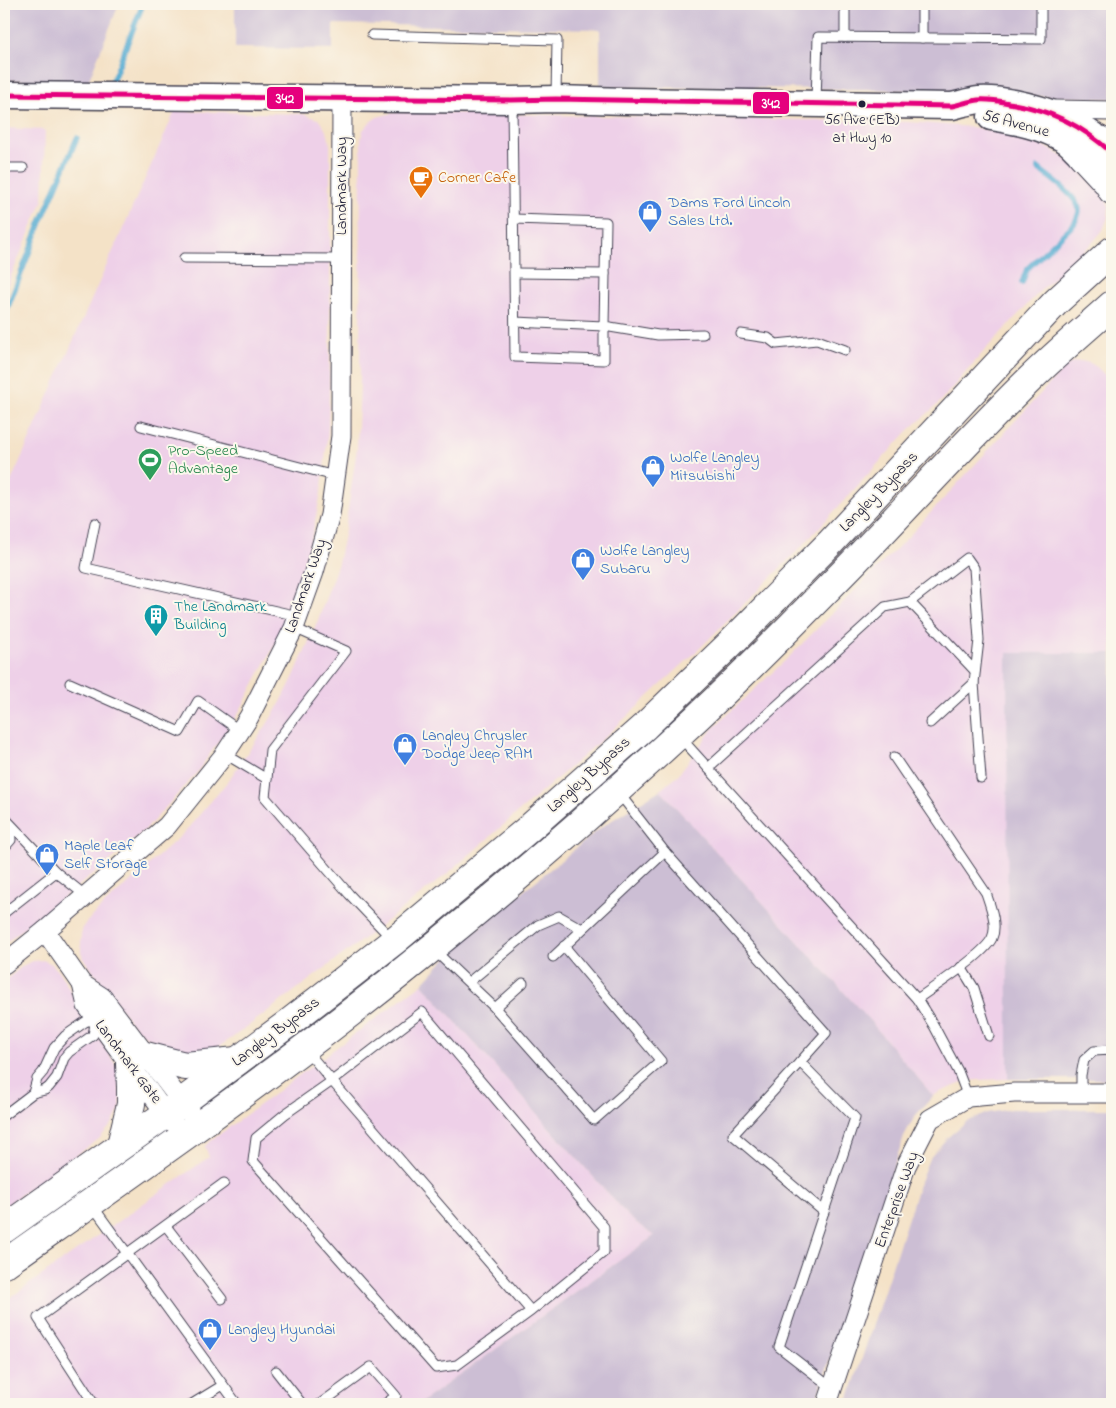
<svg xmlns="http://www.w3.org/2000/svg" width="1116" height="1408" font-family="'Indie Flower',sans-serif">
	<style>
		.built { fill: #eed0e8 }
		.industrial { fill: #ccbed4 }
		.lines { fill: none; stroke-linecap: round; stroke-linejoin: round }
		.stream { stroke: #55abd1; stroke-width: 5.5 }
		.lane-casing { stroke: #423f50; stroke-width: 11 }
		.street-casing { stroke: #423f50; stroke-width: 21 }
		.secondary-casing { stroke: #423f50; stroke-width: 29 }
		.highway-casing { stroke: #423f50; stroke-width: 30 }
		.lane { stroke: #fff; stroke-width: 9 }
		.street { stroke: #fff; stroke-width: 19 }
		.secondary { stroke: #fff; stroke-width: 26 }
		.highway { stroke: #fff; stroke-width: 28 }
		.bus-1-casing { stroke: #fbf7ec; stroke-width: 9 }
		.bus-1 { stroke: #e5007d; stroke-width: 5 }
		.bus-dot { fill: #22223b; stroke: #fbf7ec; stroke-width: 2 }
		.labels { text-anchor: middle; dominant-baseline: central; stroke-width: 4; stroke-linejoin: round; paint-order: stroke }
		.bus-label { font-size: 15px; fill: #22223b; stroke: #fbf7ec }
		.street-label { font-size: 16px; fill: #22223b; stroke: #fbf7ec }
		.food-label { font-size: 16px; fill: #c56008; stroke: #fbf7ec; text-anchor: start }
		.shop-label { font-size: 16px; fill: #366cbe; stroke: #fbf7ec; text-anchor: start }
		.leisure-label { font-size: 16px; fill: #27864d; stroke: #fbf7ec; text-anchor: start }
		.culture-label { font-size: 16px; fill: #0d838f; stroke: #fbf7ec; text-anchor: start }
		.line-badge { stroke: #fbf7ec; stroke-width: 2 }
		.badge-label { font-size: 14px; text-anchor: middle; font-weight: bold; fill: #fff }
	</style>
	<rect width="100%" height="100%" fill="#fbf7ec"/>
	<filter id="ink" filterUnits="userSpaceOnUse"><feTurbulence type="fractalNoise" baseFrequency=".02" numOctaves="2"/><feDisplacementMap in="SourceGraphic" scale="10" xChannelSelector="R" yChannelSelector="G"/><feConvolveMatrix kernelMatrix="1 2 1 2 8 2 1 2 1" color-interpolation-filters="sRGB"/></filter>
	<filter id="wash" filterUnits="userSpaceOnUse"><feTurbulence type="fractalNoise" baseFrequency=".0096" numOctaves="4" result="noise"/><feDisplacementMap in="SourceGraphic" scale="20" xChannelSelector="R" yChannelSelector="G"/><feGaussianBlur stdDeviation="1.12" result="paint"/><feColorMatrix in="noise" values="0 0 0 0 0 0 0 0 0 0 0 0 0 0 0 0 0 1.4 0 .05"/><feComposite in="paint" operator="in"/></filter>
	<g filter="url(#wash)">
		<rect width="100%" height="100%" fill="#f4e2c7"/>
		<g class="built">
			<path d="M 175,111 L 303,114 L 318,119 L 324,127 L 328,135 L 330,145 L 330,355 L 328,430 L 322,487 L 310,545 L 292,603 L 281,632 L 268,658 L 238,714 L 195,775 L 146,829 L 116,856 L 4,944 L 4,497 Z"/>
			<path d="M 397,112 L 907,122 L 971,127 L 994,131 L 1044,146 L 1068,159 L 1104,196 L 1109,206 L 1108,217 L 1103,230 L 1093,242 L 1041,290 L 985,350 L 938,404 L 908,431 L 804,544 L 697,651 L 606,736 L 447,874 L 357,944 L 232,1038 L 218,1047 L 204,1053 L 192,1055 L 166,1048 L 144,1035 L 133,1025 L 84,959 L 81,952 L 81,934 L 84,925 L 94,914 L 185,832 L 228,781 L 266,726 L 281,702 L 294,676 L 318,620 L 338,563 L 345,530 L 357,448 L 360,385 L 361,139 L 363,130 L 370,122 L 377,117 Z"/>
			<path d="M 4,128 L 45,130 L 43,200 L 4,293 Z"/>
			<path d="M 1081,361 L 1090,363 L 1097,367 L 1112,382 L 1112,653 L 1009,653 L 1008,1079 L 978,1080 L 967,1081 L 940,1092 L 933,1096 L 870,1021 L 660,790 L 678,775 L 714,727 L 788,658 L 910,535 L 1066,366 L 1073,362 Z"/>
			<path d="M 43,960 L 52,964 L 59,972 L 118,1069 L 121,1107 L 112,1124 L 99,1139 L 4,1207 L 4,981 L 24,965 L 33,961 Z"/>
			<path d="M 422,984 L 630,1218 L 654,1236 L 419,1404 L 4,1404 L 4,1300 L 7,1300 L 209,1157 L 205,1146 L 212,1140 Z"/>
		</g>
		<g class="industrial">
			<path d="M 4,4 L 119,4 L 88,82 L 4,80 Z"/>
			<path d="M 235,4 L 1112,4 L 1112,99 L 865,89 L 600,87 L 600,29 L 333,24 L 333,49 L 235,48 Z"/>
			<path d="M 1007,653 L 1112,653 L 1112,1079 L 1008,1079 Z"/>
			<path d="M 660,790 L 870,1021 L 933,1096 L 915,1116 L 904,1136 L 815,1404 L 419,1404 L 654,1236 L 630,1218 L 422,984 L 459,944 L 603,826 Z"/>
			<path d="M 1011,1109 L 1112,1109 L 1112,1404 L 847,1404 L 919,1184 L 924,1171 L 929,1159 L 947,1138 L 966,1122 L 988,1113 Z"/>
		</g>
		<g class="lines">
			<g class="stream">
				<path d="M 112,82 L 143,4"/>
				<path d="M 1022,283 L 1027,269 L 1074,224 C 1076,220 1079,215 1079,210 C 1079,197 1047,176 1038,168"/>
				<path d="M 4,317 L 41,222 L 77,138"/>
			</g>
		</g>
	</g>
	<g filter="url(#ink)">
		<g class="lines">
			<defs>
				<g id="lane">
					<path d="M 372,35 L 557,40 L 556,96"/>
					<path d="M 845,37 L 845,4"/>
					<path d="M 922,38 L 922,4"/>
					<path d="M 816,101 L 818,37 L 1041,39 L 1041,4"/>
					<path d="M 512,103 L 515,357 L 604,360 L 604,326 L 515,322"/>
					<path d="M 4,168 L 23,168"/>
					<path d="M 514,219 L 606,222 L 604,326 L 658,335 L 703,334"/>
					<path d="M 184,258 L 342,259"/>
					<path d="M 515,273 L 605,274"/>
					<path d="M 741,334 L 768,338 L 776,344 L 817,340 L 845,350"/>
					<path d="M 141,426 L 335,476"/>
					<path d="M 95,523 L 86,568 L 298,616"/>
					<path d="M 910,602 L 975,671"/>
					<path d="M 70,683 L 180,732 L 198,701 L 240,731"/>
					<path d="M 974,683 L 981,778"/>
					<path d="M 680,737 L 917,999 L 934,1026 L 958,1071 L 968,1097"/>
					<path d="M 225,754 L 267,779 L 265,797 L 349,894 L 392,939"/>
					<path d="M 894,757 L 986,893 C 990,905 998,925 992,938 C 985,954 933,988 917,999"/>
					<path d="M 708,768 L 885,607 L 910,602 L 967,558 L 974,568 L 979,640 L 974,683 L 930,723"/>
					<path d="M 267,779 L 270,750 L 346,651 L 294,628"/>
					<path d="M 4,817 L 56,872 L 86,896"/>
					<path d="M 4,848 L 11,840 L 10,824"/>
					<path d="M 665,852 L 826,1033 L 800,1062 L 855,1118 L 779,1347 L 832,1388"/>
					<path d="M 4,913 L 56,872"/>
					<path d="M 434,950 L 495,1008 L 523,983"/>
					<path d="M 553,957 L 665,852 L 618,792"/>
					<path d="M 961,967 L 974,988 L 989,1036"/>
					<path d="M 469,982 L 538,925 L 559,916 L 582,929"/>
					<path d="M 495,1008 L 594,1120 L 661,1061 L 564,946"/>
					<path d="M 306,1050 L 332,1081 L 531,1311 L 604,1252 L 604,1227 L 422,1012 L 332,1081 L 285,1114 L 256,1138 L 253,1161 L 436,1368 L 457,1365 L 531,1311"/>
					<path d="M 800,1062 L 733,1135 L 824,1212"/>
					<path d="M 1081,1093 L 1081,1075 L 1084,1060 L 1094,1051 L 1112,1050"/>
					<path d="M 4,1115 L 33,1093 L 45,1090 L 49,1087 L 57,1077 L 64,1058 L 69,1052 L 93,1035 L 96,1018 L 85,1022 L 65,1036 L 54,1048 L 43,1072 L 37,1079 L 33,1093"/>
					<path d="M 92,1205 L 237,1404"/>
					<path d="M 166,1226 L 222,1299"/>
					<path d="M 276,1371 L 302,1404"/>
					<path d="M 94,1404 L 38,1318 L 224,1183"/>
					<path d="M 192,1404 L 223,1385"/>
					<path d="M 320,1404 L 371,1367 L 396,1396 L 385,1404"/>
				</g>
				<g id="street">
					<path d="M 1054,110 L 1112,111"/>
					<path d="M 45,931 L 82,984 L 102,997 L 199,1125"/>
					<path d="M 4,964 L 45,931 L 167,826 L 225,754 L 240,731 L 249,717 L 294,628 L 314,572 L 330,515 L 341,436 L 342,98"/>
					<path d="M 82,984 L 87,1006 L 166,1114 L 174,1123"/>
					<path d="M 827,1404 L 906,1166 L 930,1119 L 968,1097 L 1014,1093 L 1112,1093"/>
				</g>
				<g id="secondary">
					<path d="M 4,95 L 512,100 L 556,99 L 627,101 L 952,106 C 961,104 970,101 979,100 C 990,99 1003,101 1014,103 C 1048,110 1071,119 1099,140"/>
					<path d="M 991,117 C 1015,121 1043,126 1064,139 C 1071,143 1076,150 1082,155"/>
				</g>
				<g id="highway">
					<path d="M 1099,140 L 1112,153"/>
					<path d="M 1082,155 L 1108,183 L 1112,190"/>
					<path d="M 146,1056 L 185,1066 L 237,1061"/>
					<path d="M 121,1145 L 131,1104 L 131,1087 L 130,1064"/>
					<path d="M 4,1229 L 166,1114 L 286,1025 L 394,941 L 526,831 L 645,726 L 729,645 L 831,542 L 1056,302 L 1112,251"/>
					<path d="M 4,1264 C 120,1182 238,1100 350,1013 C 463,925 572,833 677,736 C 737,681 794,623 851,565 C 909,505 965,443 1025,384 C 1053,356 1083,331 1112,305"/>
				</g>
			</defs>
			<use href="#lane" class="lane-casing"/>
			<use href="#street" class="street-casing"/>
			<use href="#secondary" class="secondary-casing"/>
			<use href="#highway" class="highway-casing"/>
			<use href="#lane" class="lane"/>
			<use href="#street" class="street"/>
			<use href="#secondary" class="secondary"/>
			<use href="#highway" class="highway"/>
			<defs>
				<path id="bus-1" d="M 4,95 L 512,100 L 556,99 L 952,106 C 961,104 970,101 978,100 C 989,99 999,101 1009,103 C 1051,110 1081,125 1112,153"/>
			</defs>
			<use href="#bus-1" class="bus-1-casing"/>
			<use href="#bus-1" class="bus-1"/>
		</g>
	</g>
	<defs>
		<symbol id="cafe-pin" viewBox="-11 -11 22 30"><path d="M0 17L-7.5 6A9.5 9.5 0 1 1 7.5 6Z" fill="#e8710a" stroke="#fbf7ec"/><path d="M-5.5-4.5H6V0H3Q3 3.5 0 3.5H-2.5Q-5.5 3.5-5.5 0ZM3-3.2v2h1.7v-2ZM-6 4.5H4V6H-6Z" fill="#fff"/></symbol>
		<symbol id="shop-pin" viewBox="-11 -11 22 30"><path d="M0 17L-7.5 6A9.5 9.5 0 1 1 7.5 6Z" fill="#3f7fe0" stroke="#fbf7ec"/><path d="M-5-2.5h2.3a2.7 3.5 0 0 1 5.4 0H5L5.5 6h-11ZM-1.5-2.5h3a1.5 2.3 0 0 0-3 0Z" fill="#fff"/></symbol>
		<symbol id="stadium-pin" viewBox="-11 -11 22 30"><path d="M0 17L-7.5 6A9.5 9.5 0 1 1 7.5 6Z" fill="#2e9e5b" stroke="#fbf7ec"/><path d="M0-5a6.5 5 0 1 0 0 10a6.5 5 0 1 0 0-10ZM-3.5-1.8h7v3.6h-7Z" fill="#fff"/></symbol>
		<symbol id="building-pin" viewBox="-11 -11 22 30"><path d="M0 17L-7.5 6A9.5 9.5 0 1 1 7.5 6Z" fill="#0f9aa8" stroke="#fbf7ec"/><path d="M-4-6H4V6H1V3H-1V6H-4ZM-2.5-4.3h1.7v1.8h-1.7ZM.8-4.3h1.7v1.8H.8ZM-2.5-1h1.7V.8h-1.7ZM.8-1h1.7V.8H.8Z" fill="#fff"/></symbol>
	</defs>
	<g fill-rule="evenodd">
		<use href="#cafe-pin" x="407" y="164" width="28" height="38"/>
		<use href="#shop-pin" x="636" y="198" width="28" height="38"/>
		<use href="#stadium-pin" x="136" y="446" width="28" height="38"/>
		<use href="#shop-pin" x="639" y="453" width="28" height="38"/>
		<use href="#shop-pin" x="569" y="546" width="28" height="38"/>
		<use href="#building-pin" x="142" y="602" width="28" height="38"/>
		<use href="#shop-pin" x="391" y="731" width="28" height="38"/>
		<use href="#shop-pin" x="33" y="841" width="28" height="38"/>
		<use href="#shop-pin" x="196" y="1316" width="28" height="38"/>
	</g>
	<circle class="bus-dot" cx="862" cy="104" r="4.5"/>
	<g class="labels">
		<g class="bus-label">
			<text x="862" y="120">56 Ave (EB)<tspan x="862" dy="18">at Hwy 10</tspan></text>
		</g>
		<g class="street-label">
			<text transform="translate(1016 124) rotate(15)">56 Avenue</text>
			<text transform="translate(342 186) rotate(-90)">Landmark Way</text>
			<text transform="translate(879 492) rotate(-46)">Langley Bypass</text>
			<text transform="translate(306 586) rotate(-71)">Landmark Way</text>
			<text transform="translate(589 775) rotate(-42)">Langley Bypass</text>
			<text transform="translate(276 1032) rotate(-37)">Langley Bypass</text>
			<text transform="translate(128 1062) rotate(53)">Landmark Gate</text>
			<text transform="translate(897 1200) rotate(-70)">Enterprise Way</text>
		</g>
		<g class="food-label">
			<text x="438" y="178">Corner Cafe</text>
		</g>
		<g class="shop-label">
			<text x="668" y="203">Dams Ford Lincoln<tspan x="668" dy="18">Sales Ltd.</tspan></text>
			<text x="670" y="458">Wolfe Langley<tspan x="670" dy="18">Mitsubishi</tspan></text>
			<text x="600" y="551">Wolfe Langley<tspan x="600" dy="18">Subaru</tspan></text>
			<text x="422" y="736">Langley Chrysler<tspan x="422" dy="18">Dodge Jeep RAM</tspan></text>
			<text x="64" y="846">Maple Leaf<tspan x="64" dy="18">Self Storage</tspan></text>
			<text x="228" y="1330">Langley Hyundai</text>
		</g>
		<g class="leisure-label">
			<text x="168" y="451">Pro-Speed<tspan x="168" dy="18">Advantage</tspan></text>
		</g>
		<g class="culture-label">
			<text x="174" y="607">The Landmark<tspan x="174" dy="18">Building</tspan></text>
		</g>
	</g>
	<g class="line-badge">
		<rect x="266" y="86" width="38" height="24" rx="5" fill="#e5007d"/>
		<rect x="752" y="91" width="38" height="24" rx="5" fill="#e5007d"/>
	</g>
	<g class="badge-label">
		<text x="285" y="103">342</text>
		<text x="771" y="108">342</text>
	</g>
	<rect width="1116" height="1408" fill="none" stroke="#fbf7ec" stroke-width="20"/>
</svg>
